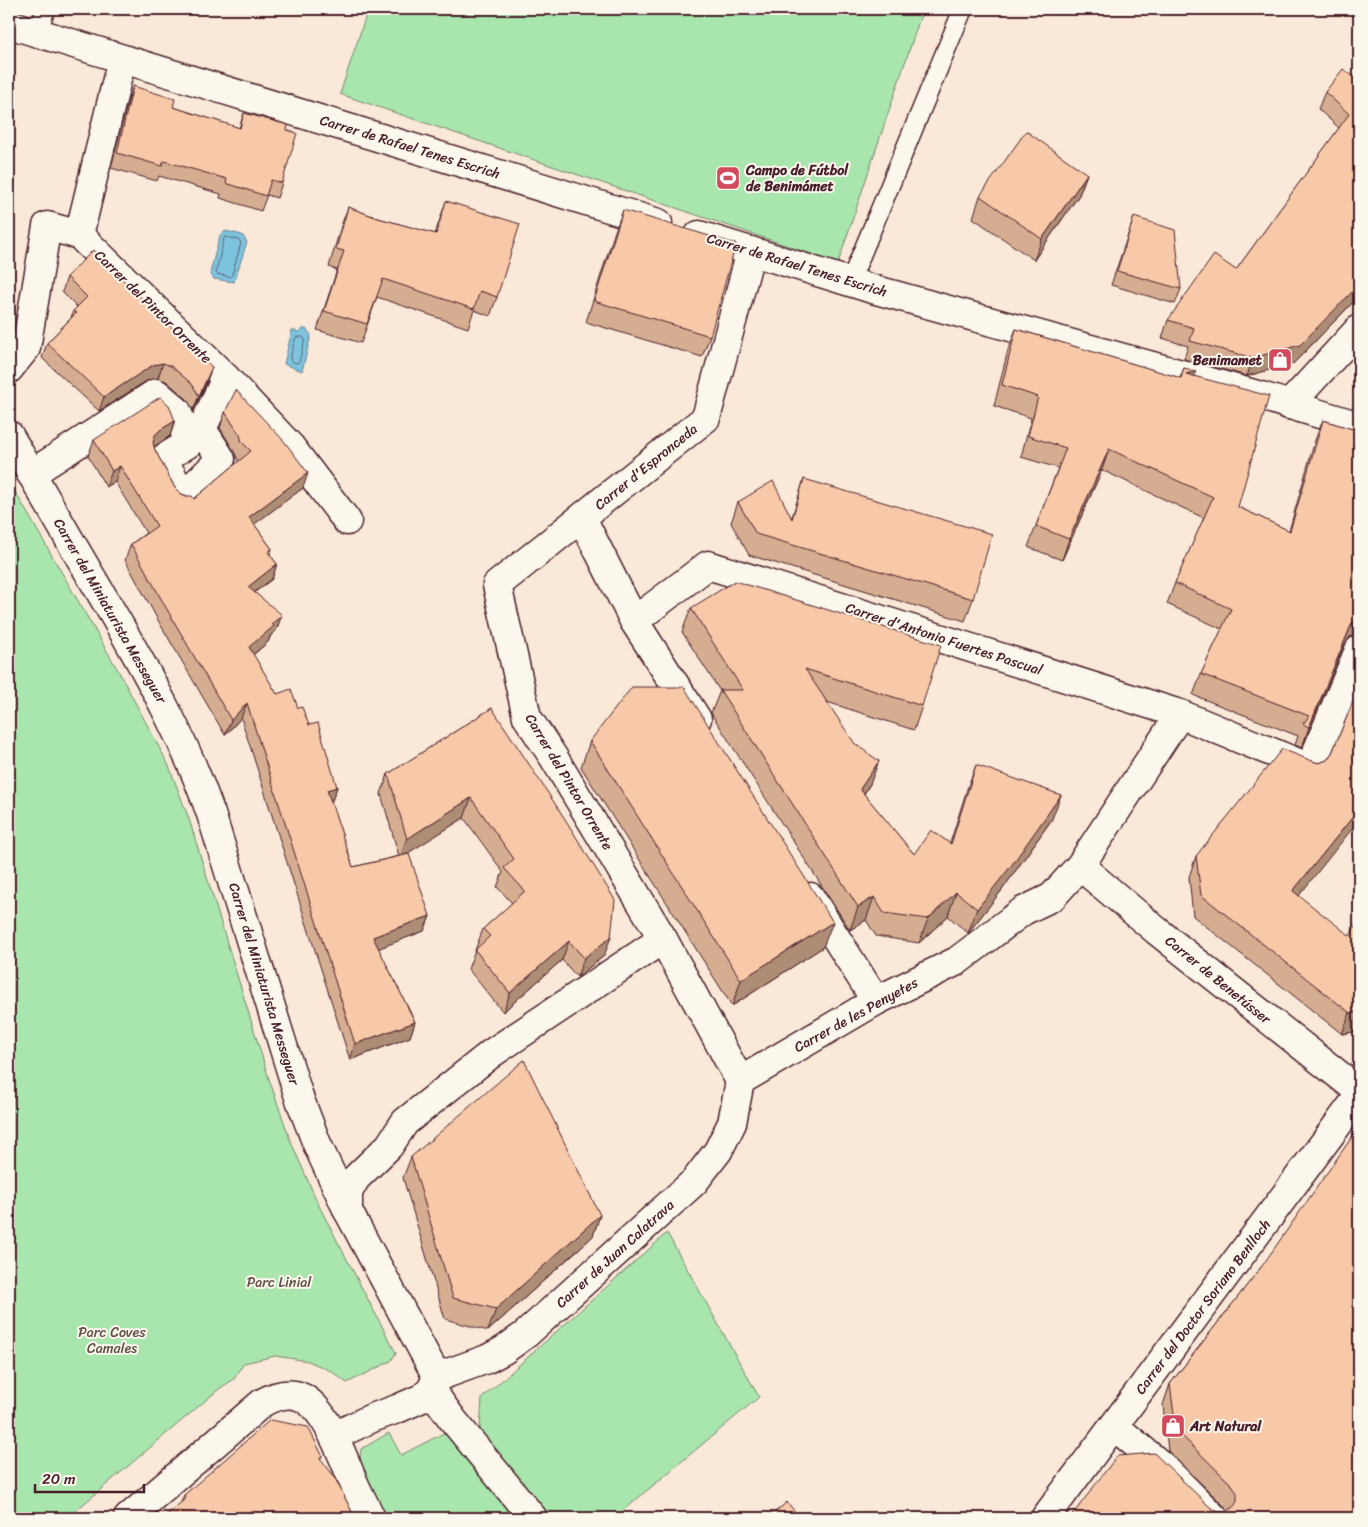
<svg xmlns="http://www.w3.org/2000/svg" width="1368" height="1527" font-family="Sriracha,sans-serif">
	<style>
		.green { fill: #a8e6ad; stroke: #79826c }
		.water { fill: #7cc3dd; stroke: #688196 }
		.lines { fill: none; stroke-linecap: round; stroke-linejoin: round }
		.shore { stroke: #5e6172; stroke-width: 1 }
		.lane-casing { stroke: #4a1f2b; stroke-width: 21 }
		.street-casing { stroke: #4a1f2b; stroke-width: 31 }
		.lane { stroke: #fbf7ec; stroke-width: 18 }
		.street { stroke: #fbf7ec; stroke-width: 28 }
		.wall { fill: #d5ad90; stroke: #4a1f2b }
		.shaded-wall { fill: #ae8d76; stroke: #4a1f2b }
		.building { fill: #f8c9a8; stroke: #4a1f2b }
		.labels { text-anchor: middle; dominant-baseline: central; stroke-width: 4; stroke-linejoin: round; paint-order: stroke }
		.street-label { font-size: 14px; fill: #4a1f2b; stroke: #fbf7ec }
		.poi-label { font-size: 14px; font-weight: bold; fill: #4a1f2b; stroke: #fbf7ec; text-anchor: start }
		.park-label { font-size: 14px; fill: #62514c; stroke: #fbf7ec }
	</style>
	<rect width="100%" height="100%" fill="#fae9d8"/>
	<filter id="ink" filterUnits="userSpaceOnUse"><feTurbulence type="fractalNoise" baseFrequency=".02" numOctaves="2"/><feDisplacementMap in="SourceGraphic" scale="10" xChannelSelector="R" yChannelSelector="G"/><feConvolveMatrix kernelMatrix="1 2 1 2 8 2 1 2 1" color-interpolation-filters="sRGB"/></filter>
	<g filter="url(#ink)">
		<g class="green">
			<path d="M 368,9 L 923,9 L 838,263 L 340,94 Z"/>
			<path d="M 9,481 L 119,672 L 169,766 L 189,819 L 269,1079 L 291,1142 L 319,1206 L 396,1353 L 391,1361 L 347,1383 L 331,1371 L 308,1361 L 275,1356 L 244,1363 L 234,1379 L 219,1389 L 67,1518 L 9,1518 Z"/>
			<path d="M 667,1233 L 759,1397 L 614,1518 L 549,1518 L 480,1430 L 482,1398 Z"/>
			<path d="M 448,1431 L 515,1518 L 387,1518 C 378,1500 356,1469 361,1449 L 389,1433 L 401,1455 Z"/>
		</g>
		<g class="water">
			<path d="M 226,231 L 242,235 L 247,242 L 234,282 L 214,279 L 210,273 L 220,235 Z"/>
			<path d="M 303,329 L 306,329 L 311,335 L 302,371 L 284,364 L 292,330 L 299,332 Z"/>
		</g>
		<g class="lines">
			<g class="shore">
				<path d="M 227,237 L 239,240 L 241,243 L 232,275 L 230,277 L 217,274 L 216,272 L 224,238 Z"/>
				<path d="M 297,337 L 303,337 L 305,339 L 299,362 L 296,363 L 291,361 L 290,359 L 295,339 Z"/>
			</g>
			<defs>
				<g id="lane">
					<path d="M 37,32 L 46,9"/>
					<path d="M 850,282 L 963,9"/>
				</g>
				<g id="street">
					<path d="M 9,24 L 658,223"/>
					<path d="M 79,235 L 122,59"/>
					<path d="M 699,235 L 869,288 L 1261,396 L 1359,426"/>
					<path d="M 9,369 L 26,348 L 47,226 L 79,235 L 226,378 L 290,446 L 347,521"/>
					<path d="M 1289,405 L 1359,329"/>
					<path d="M 9,435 C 44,496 80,558 116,619 C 153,683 186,743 211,814 L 299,1097 L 317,1144 L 348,1211 L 437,1377 L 431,1390 L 422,1398 L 397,1409 L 372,1418 L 334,1436"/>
					<path d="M 31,474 L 156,393 L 177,411 L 189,443 L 163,459 L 183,496 L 221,459 L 202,429 L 226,378"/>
					<path d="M 582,518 L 634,621 L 697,719"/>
					<path d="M 634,621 L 708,565 L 1180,714 L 1310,768 L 1359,650"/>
					<path d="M 1080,866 L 1157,931 L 1359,1091"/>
					<path d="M 810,897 L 876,1001"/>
					<path d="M 740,1081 L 663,939 L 554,758 L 527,717 L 497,585 L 706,418 L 751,251"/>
					<path d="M 740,1081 L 876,1001 L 957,961 L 1023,911 L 1052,897 L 1080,866 L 1180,714"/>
					<path d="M 348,1211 L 348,1192 L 356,1178 L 389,1146 L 405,1122 L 492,1053 L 663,939"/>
					<path d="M 437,1377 L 487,1359 L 504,1350 L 526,1334 L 694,1182 L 718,1151 L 732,1123 L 740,1081"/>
					<path d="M 431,1390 L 453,1420 L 533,1518"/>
					<path d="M 1114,1426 L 1162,1466 L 1214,1518"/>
					<path d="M 128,1518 L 262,1403 C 272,1397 283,1393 295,1395 C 325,1401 343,1459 354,1483 C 359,1495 366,1507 371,1518"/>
					<path d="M 1045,1518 L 1359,1096"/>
				</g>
			</defs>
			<use href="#lane" class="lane-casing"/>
			<use href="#street" class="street-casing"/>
			<use href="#lane" class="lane"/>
			<use href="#street" class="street"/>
		</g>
		<g class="wall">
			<path d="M 1359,80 L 1359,296 L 1294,363 L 1247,376 L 1184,359 L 1188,346 L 1162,338 L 1168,320 L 1236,270 L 1339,128 L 1318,109 L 1325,92 Z"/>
			<path d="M 133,86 L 173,107 L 239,128 L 244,113 L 287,130 L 282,183 L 277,198 L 267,195 L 261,211 L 220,198 L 221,194 L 159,176 L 157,181 L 111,168 L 128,101 Z"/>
			<path d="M 1087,174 L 1079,195 L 1034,260 L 973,218 L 980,196 Z"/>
			<path d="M 446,201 L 497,297 L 490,316 L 474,310 L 468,328 L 377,297 L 361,343 L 317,330 L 337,270 L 329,267 L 341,226 L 348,207 L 378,218 L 435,234 Z"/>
			<path d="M 623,210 L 710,336 L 702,357 L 586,322 L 615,231 Z"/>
			<path d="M 1134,217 L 1181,289 L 1175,304 L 1111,285 Z"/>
			<path d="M 67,277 L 207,381 L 193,410 L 187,399 L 166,381 L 158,378 L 148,380 L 99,411 L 42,358 L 47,343 L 71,318 L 73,311 L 77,307 L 62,292 Z"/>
			<path d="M 1016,329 L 1180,378 L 1184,368 L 1194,376 L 1238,507 L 1289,531 L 1315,440 L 1323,420 L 1359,431 L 1359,635 L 1356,635 L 1350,637 L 1345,644 L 1302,748 L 1295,745 L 1298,736 L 1193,695 L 1201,674 L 1222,629 L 1167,604 L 1175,583 L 1204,518 L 1102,470 L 1062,560 L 1028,547 L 1058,468 L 1021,457 L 1031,418 L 994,406 L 1008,350 Z"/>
			<path d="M 225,412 L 303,488 L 254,524 L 272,549 L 270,555 L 277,564 L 272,579 L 255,592 L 276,631 L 271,635 L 268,642 L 253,655 L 277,694 L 298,708 L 309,725 L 337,787 L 331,803 L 353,867 L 399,856 L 381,794 L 388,774 L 492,708 L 604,956 L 577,977 L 562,960 L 503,1012 L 468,969 L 483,929 L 512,903 L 497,887 L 503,872 L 464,818 L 404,855 L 430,916 L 424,931 L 378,948 L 415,1022 L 410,1037 L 350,1060 L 241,718 L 225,735 L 159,622 L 125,560 L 131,544 L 146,533 L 115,482 L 106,487 L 88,456 L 94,440 L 175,421 L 170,436 L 155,446 L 154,447 L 155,450 L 175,488 L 180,493 L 194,499 L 239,461 L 237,458 L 234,451 L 220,428 Z"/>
			<path d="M 804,479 L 973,599 L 965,621 L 749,555 L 731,523 L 738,502 L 792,517 Z"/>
			<path d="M 691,608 L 922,706 L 914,730 L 827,702 L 870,784 L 864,794 L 914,854 L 950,843 L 967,789 L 976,765 L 1052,819 L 1002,890 L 968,933 L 948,916 L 919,943 L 876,936 L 866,920 L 850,930 L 711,713 L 720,691 L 682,632 Z"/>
			<path d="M 590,741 L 823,947 L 732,1006 L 581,767 Z"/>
			<path d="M 1332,753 L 1299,895 L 1359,1031 L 1342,1034 L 1193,916 L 1189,877 L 1196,856 L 1312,761 L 1319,763 L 1327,760 Z"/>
			<path d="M 411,1157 L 600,1215 L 593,1236 L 488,1331 L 445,1319 L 403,1178 Z"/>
			<path d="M 1262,1266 L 1359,1518 L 1070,1518 L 1211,1508 L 1218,1512 L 1225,1512 L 1227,1511 L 1225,1507 L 1168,1451 L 1163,1405 L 1170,1384 Z"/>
			<path d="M 322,1455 L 321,1458 L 181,1502 L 184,1495 Z"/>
		</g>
		<g class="shaded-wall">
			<path d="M 1087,174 L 1079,195 L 1034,260 L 1042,239 Z"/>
			<path d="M 1359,285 L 1359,296 L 1294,363 L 1247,376 L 1253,358 Z"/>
			<path d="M 163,363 L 158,378 L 148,380 L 99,411 L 104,397 L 153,365 Z"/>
			<path d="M 212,367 L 207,381 L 193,410 L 199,396 Z"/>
			<path d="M 1196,371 L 1188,392 L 1186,374 Z"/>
			<path d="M 175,421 L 170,436 L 155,446 L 150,451 L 155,435 L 160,430 Z"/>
			<path d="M 1109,449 L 1102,470 L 1062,560 L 1069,539 Z"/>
			<path d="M 120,466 L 115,482 L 106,487 L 112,471 Z"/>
			<path d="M 308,473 L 303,488 L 244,532 L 249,517 Z"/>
			<path d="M 277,564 L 272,579 L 242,602 L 248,587 Z"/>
			<path d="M 282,615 L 276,631 L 271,635 L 268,642 L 243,663 L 249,647 L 272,624 Z"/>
			<path d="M 1358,616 L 1359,616 L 1359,635 L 1356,635 L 1350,637 L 1345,644 L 1302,748 L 1309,727 L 1352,623 Z"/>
			<path d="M 247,703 L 241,718 L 225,735 L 231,720 Z"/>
			<path d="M 879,761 L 870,784 L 851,813 L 860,789 Z"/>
			<path d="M 337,787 L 331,803 L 327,790 Z"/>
			<path d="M 1061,795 L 1052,819 L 1002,890 L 968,933 L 977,909 Z"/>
			<path d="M 471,798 L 464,818 L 400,858 L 407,839 Z"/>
			<path d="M 1359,809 L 1359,820 L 1286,912 L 1293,891 Z"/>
			<path d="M 956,892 L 948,916 L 919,943 L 928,919 Z"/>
			<path d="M 874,897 L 866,920 L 850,930 L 858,907 Z"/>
			<path d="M 430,916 L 424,931 L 367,953 L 373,937 Z"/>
			<path d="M 833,922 L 823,947 L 732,1006 L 741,980 Z"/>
			<path d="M 611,937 L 604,956 L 577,977 L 584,958 Z"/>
			<path d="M 569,941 L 562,960 L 503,1012 L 510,993 Z"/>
			<path d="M 1359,1011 L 1359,1031 L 1342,1034 L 1350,1013 Z"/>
			<path d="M 415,1022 L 410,1037 L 350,1060 L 355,1044 Z"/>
			<path d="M 600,1215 L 593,1236 L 488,1331 L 496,1309 Z"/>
		</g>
		<g class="building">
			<path d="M 1343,69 L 1359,80 L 1359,285 L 1300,345 L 1253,358 L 1190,341 L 1194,328 L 1168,320 L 1214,255 L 1236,270 L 1349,114 L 1325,92 Z"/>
			<path d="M 133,86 L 175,99 L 173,107 L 240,128 L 244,113 L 288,125 L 287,130 L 297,133 L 282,183 L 271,180 L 266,196 L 226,183 L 227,179 L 164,161 L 162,166 L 117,153 Z"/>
			<path d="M 1026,131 L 1087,174 L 1042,239 L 980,196 Z"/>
			<path d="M 446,201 L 520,224 L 497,297 L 480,291 L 474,309 L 383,279 L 367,324 L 324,311 L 344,251 L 336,249 L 348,207 L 378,218 L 436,234 Z"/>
			<path d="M 623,210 L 736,244 L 710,336 L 594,301 Z"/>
			<path d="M 1134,217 L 1175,230 L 1181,289 L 1117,271 Z"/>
			<path d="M 93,250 L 212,367 L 199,396 L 192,384 L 171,366 L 163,363 L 153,365 L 104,397 L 47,343 L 76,313 L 73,311 L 87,297 L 67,277 Z"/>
			<path d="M 1016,329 L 1181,378 L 1184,368 L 1196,371 L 1186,374 L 1269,396 L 1238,507 L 1290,531 L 1323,420 L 1359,431 L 1359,616 L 1358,616 L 1352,623 L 1309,727 L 1303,724 L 1309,716 L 1201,674 L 1231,609 L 1175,583 L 1213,497 L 1109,449 L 1069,539 L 1036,526 L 1066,448 L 1028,436 L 1038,397 L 1002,385 Z"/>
			<path d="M 236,390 L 284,441 L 308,473 L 249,517 L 272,549 L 268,552 L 277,564 L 248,587 L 282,615 L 272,624 L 274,626 L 249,647 L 277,694 L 291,689 L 298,708 L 302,707 L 309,725 L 318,723 L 337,787 L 327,790 L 353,867 L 409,854 L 430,916 L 373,937 L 415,1022 L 355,1044 L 247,703 L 231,720 L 165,606 L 131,544 L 157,526 L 120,466 L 112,471 L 94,440 L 160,397 L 169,405 L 175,421 L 160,430 L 155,435 L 153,443 L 155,450 L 175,488 L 180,493 L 186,496 L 192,496 L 194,499 L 251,451 L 242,442 L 240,435 L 225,412 Z"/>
			<path d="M 804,479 L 992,534 L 973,599 L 756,534 L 738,502 L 773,481 L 792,519 Z"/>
			<path d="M 735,581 L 941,645 L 922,706 L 805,669 L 855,744 L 879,761 L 860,789 L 914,854 L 931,830 L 951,844 L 976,765 L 1061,795 L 1011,866 L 977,909 L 956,892 L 928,919 L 884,913 L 874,897 L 858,907 L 720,690 L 743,690 L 691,608 Z"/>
			<path d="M 632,687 L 684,687 L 833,922 L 741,980 L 590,741 Z"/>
			<path d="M 1359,687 L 1359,809 L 1293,891 L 1350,936 L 1359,917 L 1359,1011 L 1350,1013 L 1201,895 L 1196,856 L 1282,749 L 1312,761 L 1319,763 L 1327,760 L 1332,753 Z"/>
			<path d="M 492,708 L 565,819 L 615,900 L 611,937 L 584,958 L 569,941 L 510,993 L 475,950 L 490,936 L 483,929 L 525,891 L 504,868 L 514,859 L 471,798 L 407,839 L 388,774 Z"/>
			<path d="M 524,1060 L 600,1215 L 496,1309 L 453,1298 L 411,1157 Z"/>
			<path d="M 1359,1127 L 1359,1518 L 1070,1518 L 1117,1456 L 1154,1453 L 1211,1508 L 1218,1512 L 1225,1512 L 1233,1508 L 1237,1501 L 1237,1493 L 1233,1486 L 1176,1430 L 1170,1384 L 1262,1266 Z"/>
			<path d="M 270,1420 L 308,1427 L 322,1455 L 320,1458 L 334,1476 L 355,1518 L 163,1518 L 186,1498 L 184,1495 Z"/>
			<path d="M 787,1502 L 800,1518 L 768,1518 Z"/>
		</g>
	</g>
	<defs>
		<symbol id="stadium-square" viewBox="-11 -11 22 22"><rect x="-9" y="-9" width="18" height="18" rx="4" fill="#d1495b" stroke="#fbf7ec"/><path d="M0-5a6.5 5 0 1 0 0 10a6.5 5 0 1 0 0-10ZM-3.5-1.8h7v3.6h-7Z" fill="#fff"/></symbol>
		<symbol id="shop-square" viewBox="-11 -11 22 22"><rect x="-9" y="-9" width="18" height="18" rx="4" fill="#d1495b" stroke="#fbf7ec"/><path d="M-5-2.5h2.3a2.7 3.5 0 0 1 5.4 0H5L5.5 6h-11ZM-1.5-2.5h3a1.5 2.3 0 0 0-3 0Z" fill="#fff"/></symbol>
	</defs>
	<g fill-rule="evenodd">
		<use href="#stadium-square" x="714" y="164" width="28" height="28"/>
		<use href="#shop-square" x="1266" y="346" width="28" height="28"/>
		<use href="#shop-square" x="1159" y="1412" width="28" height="28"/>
	</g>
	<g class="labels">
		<g class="street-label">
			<text transform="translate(410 147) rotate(17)">Carrer de Rafael Tenes Escrich</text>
			<text transform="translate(797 265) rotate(17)">Carrer de Rafael Tenes Escrich</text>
			<text transform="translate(153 307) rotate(44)">Carrer del Pintor Orrente</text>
			<text transform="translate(646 467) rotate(-39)">Carrer d'Espronceda</text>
			<text transform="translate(110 611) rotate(60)">Carrer del Miniaturista Messeguer</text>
			<text transform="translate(944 639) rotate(18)">Carrer d'Antonio Fuertes Pascual</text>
			<text transform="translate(569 782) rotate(59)">Carrer del Pintor Orrente</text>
			<text transform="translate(1218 980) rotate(39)">Carrer de Benetússer</text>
			<text transform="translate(264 984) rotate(73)">Carrer del Miniaturista Messeguer</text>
			<text transform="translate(856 1015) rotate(-29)">Carrer de les Penyetes</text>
			<text transform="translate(615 1254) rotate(-42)">Carrer de Juan Calatrava</text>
			<text transform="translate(1203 1307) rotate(-53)">Carrer del Doctor Soriano Benlloch</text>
		</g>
		<g class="poi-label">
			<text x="746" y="170">Campo de Fútbol<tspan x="746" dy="16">de Benimámet</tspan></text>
			<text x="1262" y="360" text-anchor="end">Benimamet</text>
			<text x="1190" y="1426">Art Natural</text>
		</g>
		<g class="park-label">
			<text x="279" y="1282">Parc Linial</text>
			<text x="112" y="1332">Parc Coves<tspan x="112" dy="16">Camales</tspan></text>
		</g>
	</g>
	<rect width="1368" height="1527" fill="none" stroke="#fbf7ec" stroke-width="30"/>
	<rect x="15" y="15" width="1338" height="1497" fill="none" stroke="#4a1f2b" stroke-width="2" filter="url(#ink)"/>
	<path d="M35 1484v8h109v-8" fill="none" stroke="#4a1f2b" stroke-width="2.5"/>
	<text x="42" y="1484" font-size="15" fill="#4a1f2b" stroke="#fbf7ec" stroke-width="4" paint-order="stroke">20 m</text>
</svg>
